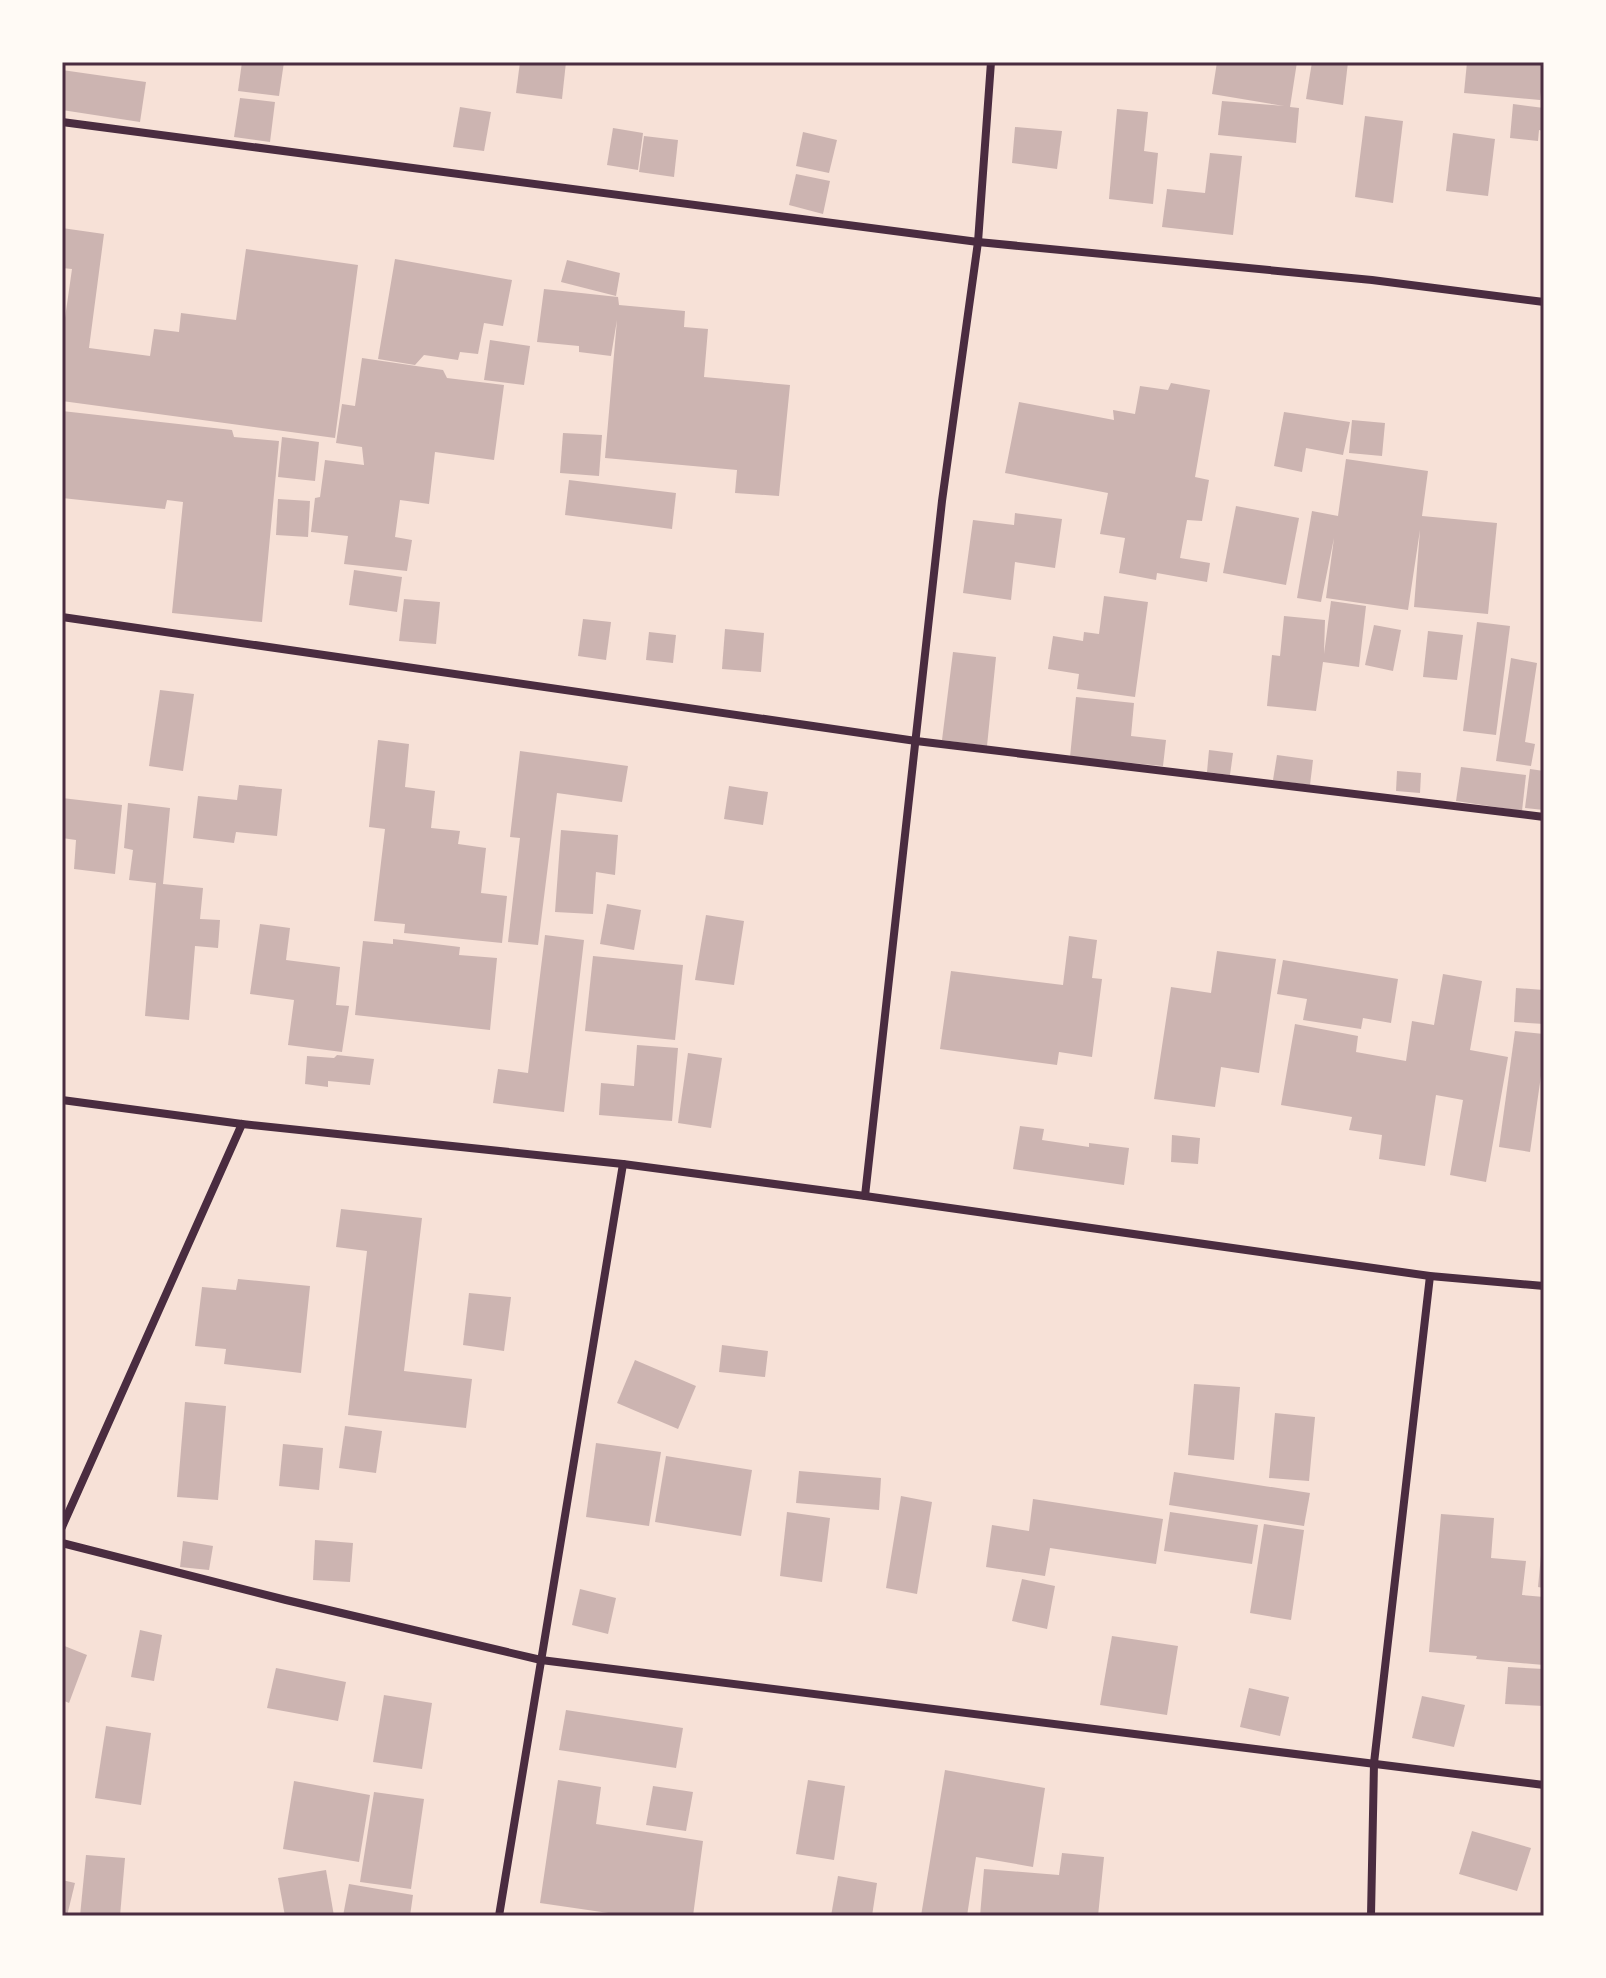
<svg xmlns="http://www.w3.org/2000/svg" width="1606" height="1978" font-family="'DM Sans',sans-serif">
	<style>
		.building { fill: #ccb4b1 }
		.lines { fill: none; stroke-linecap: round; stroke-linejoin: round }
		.minor { stroke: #4a2c40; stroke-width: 8 }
		.neatline { fill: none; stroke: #4a2c40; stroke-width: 3 }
	</style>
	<rect width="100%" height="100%" fill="#f7e1d7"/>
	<g class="building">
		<path d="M 242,62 L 284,62 L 279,96 L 238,91 Z"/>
		<path d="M 520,62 L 566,62 L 562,99 L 516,93 Z"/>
		<path d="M 1217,62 L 1297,62 L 1290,107 L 1299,108 L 1296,143 L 1218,135 L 1222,101 L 1284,106 L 1212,94 Z"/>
		<path d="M 1312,62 L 1348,62 L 1343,105 L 1306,99 Z"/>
		<path d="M 1467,62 L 1520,62 L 1544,65 L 1540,100 L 1464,93 Z"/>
		<path d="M 62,70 L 146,82 L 140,122 L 62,110 Z"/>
		<path d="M 240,98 L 275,102 L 270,142 L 234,137 Z"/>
		<path d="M 1513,104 L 1544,108 L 1544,131 L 1539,130 L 1538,141 L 1510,138 Z"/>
		<path d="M 460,107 L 491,112 L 484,151 L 453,147 Z"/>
		<path d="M 1117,109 L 1148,112 L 1144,151 L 1158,153 L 1153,204 L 1109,199 Z"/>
		<path d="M 1365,116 L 1403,121 L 1393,203 L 1355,197 Z"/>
		<path d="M 1015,127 L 1062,131 L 1057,169 L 1012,163 Z"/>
		<path d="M 613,128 L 643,133 L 638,170 L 607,165 Z"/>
		<path d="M 803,132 L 837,140 L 829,173 L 796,166 Z"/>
		<path d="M 1453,133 L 1495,139 L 1488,196 L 1446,191 Z"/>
		<path d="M 644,136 L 678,140 L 674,177 L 639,172 Z"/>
		<path d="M 1210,153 L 1242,156 L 1233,235 L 1162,227 L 1167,189 L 1205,193 Z"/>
		<path d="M 796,174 L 830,181 L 823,214 L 789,205 Z"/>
		<path d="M 62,228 L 104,234 L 89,348 L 150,356 L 154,329 L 179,332 L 181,313 L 236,320 L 246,249 L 358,265 L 335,438 L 62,401 L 62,339 L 72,269 L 62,268 Z"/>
		<path d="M 395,259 L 512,280 L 503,326 L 484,323 L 478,354 L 460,352 L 458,360 L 424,355 L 415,365 L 378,359 Z"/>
		<path d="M 567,260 L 620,273 L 616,296 L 561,282 Z"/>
		<path d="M 544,289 L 618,297 L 619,305 L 685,311 L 684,327 L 708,329 L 704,377 L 790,385 L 779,496 L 735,493 L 737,470 L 605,458 L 617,320 L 611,356 L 579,352 L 579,346 L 537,342 Z"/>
		<path d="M 490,340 L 530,346 L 524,385 L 484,380 Z"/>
		<path d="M 362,358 L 443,370 L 447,378 L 504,385 L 494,460 L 435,452 L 429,504 L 400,500 L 395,537 L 412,540 L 407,571 L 344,564 L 348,536 L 311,532 L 315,498 L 320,497 L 325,460 L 364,465 L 362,447 L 336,443 L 342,404 L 355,406 Z"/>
		<path d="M 1171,383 L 1210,390 L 1195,477 L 1209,480 L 1202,521 L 1187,520 L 1180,558 L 1210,563 L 1207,582 L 1157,573 L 1156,580 L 1119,573 L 1125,538 L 1100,534 L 1108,493 L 1005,473 L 1019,402 L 1114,420 L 1113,410 L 1135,414 L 1140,386 L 1168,390 Z"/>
		<path d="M 62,411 L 232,430 L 234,437 L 279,441 L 262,622 L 172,613 L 183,502 L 167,500 L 165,509 L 62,498 Z"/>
		<path d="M 1284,412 L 1350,422 L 1343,455 L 1306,448 L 1302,472 L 1274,466 Z"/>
		<path d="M 1352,420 L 1385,423 L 1382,456 L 1349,453 Z"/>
		<path d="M 563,433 L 602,435 L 599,476 L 560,473 Z"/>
		<path d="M 282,437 L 319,442 L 315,481 L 278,477 Z"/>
		<path d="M 1346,459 L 1428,471 L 1422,516 L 1497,523 L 1488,614 L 1414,607 L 1420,530 L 1408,610 L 1326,598 L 1334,538 L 1321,602 L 1297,598 L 1312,511 L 1338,516 Z"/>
		<path d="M 569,480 L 676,493 L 672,529 L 565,515 Z"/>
		<path d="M 278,499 L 310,501 L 308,537 L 276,535 Z"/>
		<path d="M 1236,506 L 1299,518 L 1286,585 L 1223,573 Z"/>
		<path d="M 1015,513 L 1062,519 L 1055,568 L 1015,562 L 1011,600 L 963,593 L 973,520 L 1014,525 Z"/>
		<path d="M 354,570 L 402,577 L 397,612 L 349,605 Z"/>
		<path d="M 1104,596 L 1148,602 L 1135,697 L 1077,689 L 1079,674 L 1048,669 L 1053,636 L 1083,641 L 1084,632 L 1099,634 Z"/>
		<path d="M 404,599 L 440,602 L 436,644 L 399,641 Z"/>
		<path d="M 1331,601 L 1366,606 L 1359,667 L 1323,662 L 1316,711 L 1267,706 L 1272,655 L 1280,656 L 1284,616 L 1325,620 L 1324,654 Z"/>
		<path d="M 583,619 L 611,622 L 606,660 L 578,656 Z"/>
		<path d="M 1477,622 L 1510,626 L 1496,735 L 1463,731 Z"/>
		<path d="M 1374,625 L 1401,630 L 1393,671 L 1365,665 Z"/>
		<path d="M 725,629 L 764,633 L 761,672 L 722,669 Z"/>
		<path d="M 1428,631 L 1463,635 L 1457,680 L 1423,677 Z"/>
		<path d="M 649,632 L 676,635 L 673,663 L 646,660 Z"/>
		<path d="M 953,652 L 996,657 L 987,746 L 942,740 Z"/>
		<path d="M 1511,658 L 1537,663 L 1525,742 L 1535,744 L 1531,766 L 1496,761 Z"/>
		<path d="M 160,690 L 194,694 L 183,771 L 149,766 Z"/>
		<path d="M 1076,697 L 1134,703 L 1131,736 L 1166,740 L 1163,766 L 1070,757 Z"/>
		<path d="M 378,740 L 409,744 L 405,787 L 435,791 L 431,828 L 460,831 L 458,844 L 486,848 L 481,893 L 507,896 L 502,943 L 404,933 L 405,924 L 374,921 L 385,829 L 369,827 Z"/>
		<path d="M 1209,750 L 1233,753 L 1230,775 L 1207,772 Z"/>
		<path d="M 520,751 L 628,766 L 622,802 L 557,793 L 538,945 L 508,942 L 520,838 L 510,837 Z"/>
		<path d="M 1277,755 L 1313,760 L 1310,785 L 1273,780 Z"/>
		<path d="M 1461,767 L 1526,775 L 1522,811 L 1456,801 Z"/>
		<path d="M 1530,769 L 1544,771 L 1544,810 L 1525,808 Z"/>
		<path d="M 1397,771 L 1421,773 L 1420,793 L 1396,791 Z"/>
		<path d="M 239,785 L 282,789 L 277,836 L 236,832 L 234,843 L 193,838 L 198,796 L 237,800 Z"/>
		<path d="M 729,786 L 768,792 L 763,825 L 724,819 Z"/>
		<path d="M 62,798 L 122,805 L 115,874 L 74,869 L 76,840 L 62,838 Z"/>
		<path d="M 128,803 L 170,808 L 163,884 L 203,888 L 200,919 L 220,920 L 218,948 L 195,946 L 189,1020 L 145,1016 L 156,883 L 129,880 L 133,850 L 124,848 Z"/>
		<path d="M 561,830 L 618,835 L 615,875 L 596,872 L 593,914 L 555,912 Z"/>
		<path d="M 607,904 L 641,910 L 634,950 L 600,944 Z"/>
		<path d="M 706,915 L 744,921 L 734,985 L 695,980 Z"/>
		<path d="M 260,924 L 290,928 L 286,960 L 340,967 L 336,1005 L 349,1006 L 342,1052 L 288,1045 L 294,1000 L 250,994 Z"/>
		<path d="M 545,935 L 584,940 L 564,1112 L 493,1103 L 498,1069 L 528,1073 Z"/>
		<path d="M 1069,936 L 1097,940 L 1092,978 L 1102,979 L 1092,1057 L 1059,1052 L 1057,1065 L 940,1049 L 951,971 L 1063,985 Z"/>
		<path d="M 393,939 L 460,947 L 459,955 L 497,958 L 490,1030 L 355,1015 L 363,941 L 393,944 Z"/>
		<path d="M 1217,951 L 1276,959 L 1259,1073 L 1221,1067 L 1215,1107 L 1154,1099 L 1171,987 L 1211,993 Z"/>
		<path d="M 593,956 L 683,965 L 675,1040 L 585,1031 Z"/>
		<path d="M 1283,960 L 1398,979 L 1391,1023 L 1363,1018 L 1361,1029 L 1303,1020 L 1307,999 L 1277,994 Z"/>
		<path d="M 1443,974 L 1482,981 L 1470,1050 L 1508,1057 L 1486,1182 L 1450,1175 L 1463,1100 L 1436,1095 L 1425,1166 L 1379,1159 L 1382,1135 L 1349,1130 L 1352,1117 L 1281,1105 L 1295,1024 L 1358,1036 L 1356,1052 L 1406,1061 L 1412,1021 L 1434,1025 Z"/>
		<path d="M 1516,988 L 1544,990 L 1544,1024 L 1514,1022 Z"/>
		<path d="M 1515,1031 L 1544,1034 L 1544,1055 L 1530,1152 L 1499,1147 Z"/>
		<path d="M 637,1045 L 678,1048 L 672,1121 L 599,1115 L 601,1083 L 634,1086 Z"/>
		<path d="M 688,1053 L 722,1058 L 711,1128 L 678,1123 Z"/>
		<path d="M 337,1055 L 374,1059 L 370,1085 L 328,1081 L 328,1087 L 305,1084 L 307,1056 L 334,1058 Z"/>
		<path d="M 1020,1126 L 1044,1129 L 1042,1140 L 1089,1147 L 1089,1143 L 1129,1148 L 1124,1185 L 1013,1169 Z"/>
		<path d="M 1172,1135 L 1200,1138 L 1198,1164 L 1171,1162 Z"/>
		<path d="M 341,1209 L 422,1218 L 404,1371 L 472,1379 L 466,1428 L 348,1415 L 367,1251 L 336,1247 Z"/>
		<path d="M 238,1279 L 310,1286 L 301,1373 L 224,1364 L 226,1349 L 195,1346 L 202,1287 L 236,1290 Z"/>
		<path d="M 469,1293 L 511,1297 L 504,1351 L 463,1345 Z"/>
		<path d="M 722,1345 L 768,1351 L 765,1377 L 719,1372 Z"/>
		<path d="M 635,1360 L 696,1386 L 678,1429 L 617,1403 Z"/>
		<path d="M 1194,1384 L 1240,1387 L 1234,1460 L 1188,1455 Z"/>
		<path d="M 185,1402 L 226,1406 L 218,1500 L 177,1497 Z"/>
		<path d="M 1275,1413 L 1315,1417 L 1309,1481 L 1269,1478 Z"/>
		<path d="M 345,1426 L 382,1431 L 376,1473 L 339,1468 Z"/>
		<path d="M 596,1443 L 661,1452 L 649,1526 L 586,1517 Z"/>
		<path d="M 283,1444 L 323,1448 L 319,1490 L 279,1486 Z"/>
		<path d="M 666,1456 L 752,1470 L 741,1536 L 655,1522 Z"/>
		<path d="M 799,1471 L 881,1478 L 879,1510 L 796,1503 Z"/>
		<path d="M 1174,1472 L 1310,1493 L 1304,1526 L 1169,1505 Z"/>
		<path d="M 901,1496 L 932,1502 L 917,1594 L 886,1588 Z"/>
		<path d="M 1033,1499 L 1163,1519 L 1156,1564 L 1050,1548 L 1045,1576 L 986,1567 L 992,1525 L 1029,1531 Z"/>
		<path d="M 787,1512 L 830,1518 L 822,1582 L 780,1576 Z"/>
		<path d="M 1170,1512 L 1258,1525 L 1252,1564 L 1164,1551 Z"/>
		<path d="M 1441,1514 L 1494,1518 L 1491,1558 L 1526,1561 L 1522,1595 L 1544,1597 L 1544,1665 L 1476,1659 L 1477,1656 L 1429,1652 Z"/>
		<path d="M 1264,1524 L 1304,1530 L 1291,1620 L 1250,1613 Z"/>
		<path d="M 315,1540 L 353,1543 L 350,1582 L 313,1580 Z"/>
		<path d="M 183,1541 L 213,1546 L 209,1570 L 180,1567 Z"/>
		<path d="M 1542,1545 L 1544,1545 L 1544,1588 L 1538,1587 Z"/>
		<path d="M 1022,1579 L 1055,1586 L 1047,1629 L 1012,1621 Z"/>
		<path d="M 580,1589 L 616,1598 L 608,1634 L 572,1625 Z"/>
		<path d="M 140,1630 L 162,1635 L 154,1681 L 131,1677 Z"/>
		<path d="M 1112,1636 L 1178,1646 L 1167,1715 L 1100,1705 Z"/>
		<path d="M 62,1645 L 87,1655 L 69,1703 L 62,1700 Z"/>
		<path d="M 1508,1667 L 1544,1669 L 1544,1706 L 1505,1704 Z"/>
		<path d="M 276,1668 L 346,1682 L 338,1721 L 267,1708 Z"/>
		<path d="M 1249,1688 L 1289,1697 L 1280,1736 L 1240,1727 Z"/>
		<path d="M 384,1695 L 432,1703 L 422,1769 L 373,1762 Z"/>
		<path d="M 1422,1696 L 1465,1705 L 1454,1747 L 1412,1738 Z"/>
		<path d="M 566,1710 L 683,1728 L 676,1768 L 559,1750 Z"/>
		<path d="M 106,1726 L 151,1733 L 141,1805 L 95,1798 Z"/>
		<path d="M 945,1770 L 1045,1788 L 1033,1867 L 976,1857 L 967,1916 L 921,1916 Z"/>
		<path d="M 558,1780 L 601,1787 L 596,1824 L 703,1841 L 693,1916 L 629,1916 L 540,1903 Z"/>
		<path d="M 808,1780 L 845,1786 L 834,1860 L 796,1854 Z"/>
		<path d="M 294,1781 L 370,1795 L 359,1862 L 283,1849 Z"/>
		<path d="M 653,1786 L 693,1792 L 686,1831 L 646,1825 Z"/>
		<path d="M 374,1792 L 424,1799 L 411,1889 L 360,1882 Z"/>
		<path d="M 1472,1831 L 1531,1848 L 1517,1891 L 1459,1874 Z"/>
		<path d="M 1062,1853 L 1104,1857 L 1098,1916 L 980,1916 L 984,1869 L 1059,1875 Z"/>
		<path d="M 86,1855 L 125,1858 L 120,1916 L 80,1916 Z"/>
		<path d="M 326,1870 L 334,1916 L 285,1916 L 278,1878 Z"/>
		<path d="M 838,1876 L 877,1883 L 872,1916 L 831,1916 Z"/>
		<path d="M 62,1880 L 75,1883 L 67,1916 L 62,1916 Z"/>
		<path d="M 349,1884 L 413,1895 L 410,1916 L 343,1916 Z"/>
	</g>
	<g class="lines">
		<g class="minor">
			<path d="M 62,122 L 978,242 L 1372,280 L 1544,302"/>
			<path d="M 62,617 L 916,741 L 1544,817"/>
			<path d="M 62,1100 L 242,1124 L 623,1164 L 865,1196 L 1430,1276 L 1544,1286"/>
			<path d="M 865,1196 L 942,501 L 978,242 L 991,62"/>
			<path d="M 62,1527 L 242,1124"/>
			<path d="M 62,1543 L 286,1600 L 541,1660 L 1544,1785"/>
			<path d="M 499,1916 L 623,1164"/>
			<path d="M 1371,1916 L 1374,1763 L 1430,1276"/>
		</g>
	</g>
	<rect width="1606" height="1978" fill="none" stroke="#fffaf5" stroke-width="128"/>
	<rect x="64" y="64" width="1478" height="1850" class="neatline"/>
</svg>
